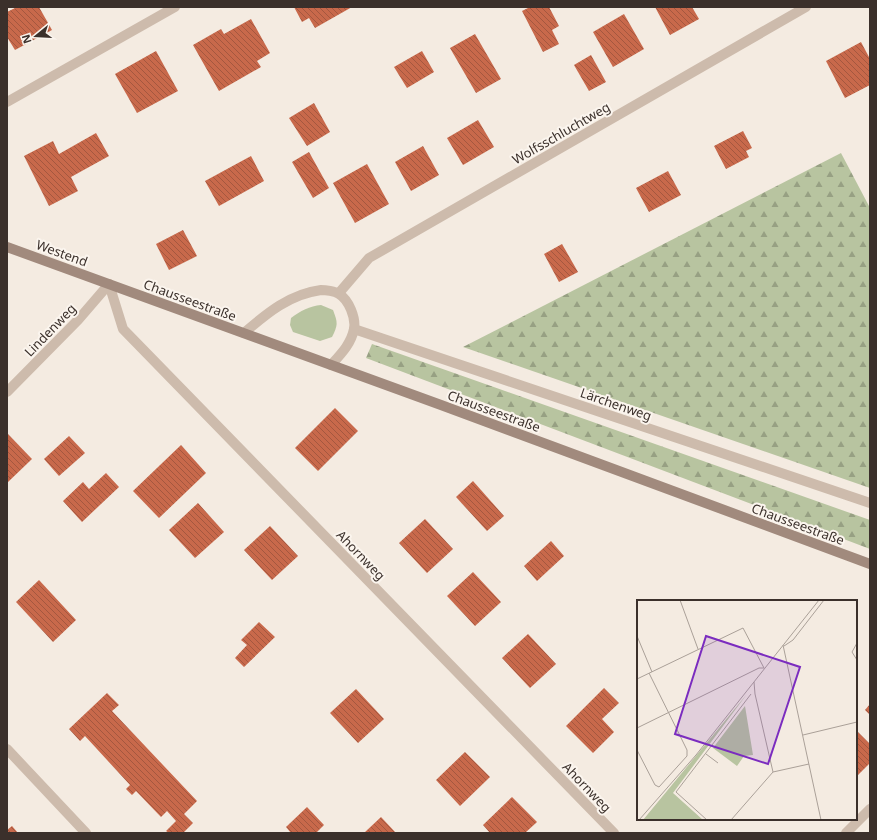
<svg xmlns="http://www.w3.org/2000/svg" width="877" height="840" font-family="'Noto Sans',sans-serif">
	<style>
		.grass { fill: #b8c4a0 }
		.forest { fill: url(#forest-firs) }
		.building { fill: url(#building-back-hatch) }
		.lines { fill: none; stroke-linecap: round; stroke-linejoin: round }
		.street { stroke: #cdbbac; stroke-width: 10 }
		.secondary { stroke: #a18a7d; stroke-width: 10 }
		.labels { text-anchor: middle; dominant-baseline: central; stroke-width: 4; stroke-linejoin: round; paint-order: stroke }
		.street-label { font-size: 13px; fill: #3b302b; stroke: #fbf5ee }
		.inset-road { fill: none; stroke: #aaa098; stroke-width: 1 }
		.view { fill: #7b2cbf; fill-opacity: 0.15; stroke: #7b2cbf; stroke-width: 2 }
		.inset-edge { fill: none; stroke: #3b302b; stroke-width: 2 }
	</style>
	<defs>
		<pattern id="forest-firs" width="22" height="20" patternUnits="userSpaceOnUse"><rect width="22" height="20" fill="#b8c4a0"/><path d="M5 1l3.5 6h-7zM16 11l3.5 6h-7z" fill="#97a083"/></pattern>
		<pattern id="building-back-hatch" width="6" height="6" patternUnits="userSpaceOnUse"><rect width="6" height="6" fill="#c8694b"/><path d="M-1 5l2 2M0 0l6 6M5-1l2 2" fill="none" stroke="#a4573f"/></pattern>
	</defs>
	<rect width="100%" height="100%" fill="#f4ebe1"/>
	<path class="grass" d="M 321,305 L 333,310 C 338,323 338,325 332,337 L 320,341 L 293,332 L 290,325 L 291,318 C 300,311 310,306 321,305 Z"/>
	<g class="forest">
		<path d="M 841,153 L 870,208 L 870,488 L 463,347 Z"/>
		<path d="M 372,344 L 870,520 L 870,549 L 366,358 Z"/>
	</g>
	<g class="building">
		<path d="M 17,7 L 39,7 L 52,30 L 15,50 L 7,37 L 7,12 Z"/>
		<path d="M 294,7 L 352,7 L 315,28 L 309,18 L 302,22 Z"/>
		<path d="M 530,7 L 549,7 L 559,26 L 552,30 L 559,44 L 543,52 L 522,11 Z"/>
		<path d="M 655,7 L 692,7 L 699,19 L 670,35 Z"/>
		<path d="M 624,14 L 644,49 L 613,67 L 593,32 Z"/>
		<path d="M 251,19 L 270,53 L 257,61 L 261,67 L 219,91 L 193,45 L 221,29 L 224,34 Z"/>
		<path d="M 475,34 L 501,79 L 476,93 L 450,48 Z"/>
		<path d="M 861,42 L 870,59 L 870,85 L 845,98 L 826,61 Z"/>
		<path d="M 156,51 L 178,91 L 137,113 L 115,74 Z"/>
		<path d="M 422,51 L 434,72 L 407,88 L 394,67 Z"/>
		<path d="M 591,55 L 606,82 L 589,91 L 574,65 Z"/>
		<path d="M 314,103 L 330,132 L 307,146 L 289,118 Z"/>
		<path d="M 478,120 L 494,147 L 463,165 L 447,138 Z"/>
		<path d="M 743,131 L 752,148 L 746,151 L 749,157 L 726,169 L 714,146 Z"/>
		<path d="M 96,133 L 109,156 L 71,177 L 78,191 L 49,206 L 24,156 L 53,141 L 59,154 Z"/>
		<path d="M 423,146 L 439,175 L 411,191 L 395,162 Z"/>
		<path d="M 309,152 L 329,188 L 313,198 L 292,162 Z"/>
		<path d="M 251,156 L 264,181 L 219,206 L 205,181 Z"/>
		<path d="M 367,164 L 389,204 L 355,223 L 333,183 Z"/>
		<path d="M 668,171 L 681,195 L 649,212 L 636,188 Z"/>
		<path d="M 183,230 L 197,256 L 169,270 L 156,244 Z"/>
		<path d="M 562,244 L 578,272 L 559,282 L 544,254 Z"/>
		<path d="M 335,408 L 358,431 L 318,471 L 295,448 Z"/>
		<path d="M 7,433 L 32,459 L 7,483 Z"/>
		<path d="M 69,436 L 85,453 L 59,476 L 44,459 Z"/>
		<path d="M 181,445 L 206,473 L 159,518 L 133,491 Z"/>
		<path d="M 106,473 L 119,487 L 82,522 L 63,501 L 83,482 L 89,489 Z"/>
		<path d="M 473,481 L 504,516 L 487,531 L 456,497 Z"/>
		<path d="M 198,503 L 224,532 L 195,558 L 169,530 Z"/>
		<path d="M 425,519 L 453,549 L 427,573 L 399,543 Z"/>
		<path d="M 270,526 L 298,556 L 272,580 L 244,550 Z"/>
		<path d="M 551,541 L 564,556 L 537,581 L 524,566 Z"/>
		<path d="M 473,572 L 501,602 L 475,626 L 447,596 Z"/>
		<path d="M 39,580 L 76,620 L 53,642 L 16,602 Z"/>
		<path d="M 259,622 L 275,637 L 244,667 L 235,658 L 247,645 L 241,640 Z"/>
		<path d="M 528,634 L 556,664 L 530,688 L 502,658 Z"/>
		<path d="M 604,688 L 619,703 L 602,719 L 614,732 L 593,753 L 566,726 Z"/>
		<path d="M 356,689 L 384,719 L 358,743 L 330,713 Z"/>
		<path d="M 107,693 L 119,705 L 112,711 L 197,801 L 184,814 L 193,823 L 183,833 L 169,833 L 166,831 L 176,821 L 167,811 L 161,817 L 136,791 L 132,795 L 126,789 L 130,785 L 85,736 L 80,741 L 69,729 Z"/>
		<path d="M 870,704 L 870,715 L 865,710 Z"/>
		<path d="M 856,730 L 870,744 L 870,763 L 856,777 Z"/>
		<path d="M 465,752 L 490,777 L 460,806 L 436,780 Z"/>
		<path d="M 512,797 L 537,822 L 525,833 L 490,833 L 483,825 Z"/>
		<path d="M 307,807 L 324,825 L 316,833 L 291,833 L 286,827 Z"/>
		<path d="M 381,817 L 396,833 L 364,833 Z"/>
		<path d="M 12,826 L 18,833 L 7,833 L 7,830 Z"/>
	</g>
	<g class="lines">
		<g class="street">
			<path d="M 7,102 L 175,7"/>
			<path d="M 109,284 L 123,329 L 614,833"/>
			<path d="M 339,293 L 369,258 L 806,7"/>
			<path d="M 354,329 L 870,503"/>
			<path d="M 244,333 C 267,313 290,294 321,290 C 325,290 335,291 339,294 C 349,300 356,318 354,329 C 351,344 341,354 331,365"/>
			<path d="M 7,392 L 78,320 L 109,284"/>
			<path d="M 7,749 L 86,833"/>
			<path d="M 846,833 L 870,809"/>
		</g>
		<path class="secondary" d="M 7,247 L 441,405 L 870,564"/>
	</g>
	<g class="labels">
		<g class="street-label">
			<text transform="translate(561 133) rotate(-30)">Wolfsschluchtweg</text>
			<text transform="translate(62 253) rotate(20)">Westend</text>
			<text transform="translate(190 300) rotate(20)">Chausseestraße</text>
			<text transform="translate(50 330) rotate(-46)">Lindenweg</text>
			<text transform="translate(616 404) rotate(19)">Lärchenweg</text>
			<text transform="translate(494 411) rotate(20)">Chausseestraße</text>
			<text transform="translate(798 524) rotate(20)">Chausseestraße</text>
			<text transform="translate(361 555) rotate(46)">Ahornweg</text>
			<text transform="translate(587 787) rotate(46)">Ahornweg</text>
		</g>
	</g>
	<g transform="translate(637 600)">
		<rect width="220" height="220" fill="#f4ebe1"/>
		<path d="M 110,94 L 36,193 L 66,220 L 6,220 ZM 108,106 L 116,155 L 107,156 L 100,166 L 76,148 Z" fill="#b8c4a0"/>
		<path class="inset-road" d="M 43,0 L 61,49M 0,36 L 15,72M 220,43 L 215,52 L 220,60M 146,45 L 184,220M 147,46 L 156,40 L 187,0M 0,79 L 106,28 L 127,68M 117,82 L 118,94M 118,94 L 136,172M 0,128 L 122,68 L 127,68M 166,135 L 220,122M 0,150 L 18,185 L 22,187 L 50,156 L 50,150 L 12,73M 69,154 L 81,163M 136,172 L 172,164M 2,220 L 59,155 L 182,0M 70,220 L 39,192 L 114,94M 94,220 L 136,172"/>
		<path class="view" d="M 69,36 L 163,67 L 131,164 L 38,134 Z"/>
		<rect width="220" height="220" class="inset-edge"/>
	</g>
	<rect width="877" height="840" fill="none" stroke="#3b302b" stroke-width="16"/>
	<g transform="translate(36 36) rotate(252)" stroke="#fbf5ee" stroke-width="3" paint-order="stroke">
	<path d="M0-3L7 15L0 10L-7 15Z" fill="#3b302b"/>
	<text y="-6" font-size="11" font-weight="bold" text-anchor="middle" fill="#3b302b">N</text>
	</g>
</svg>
